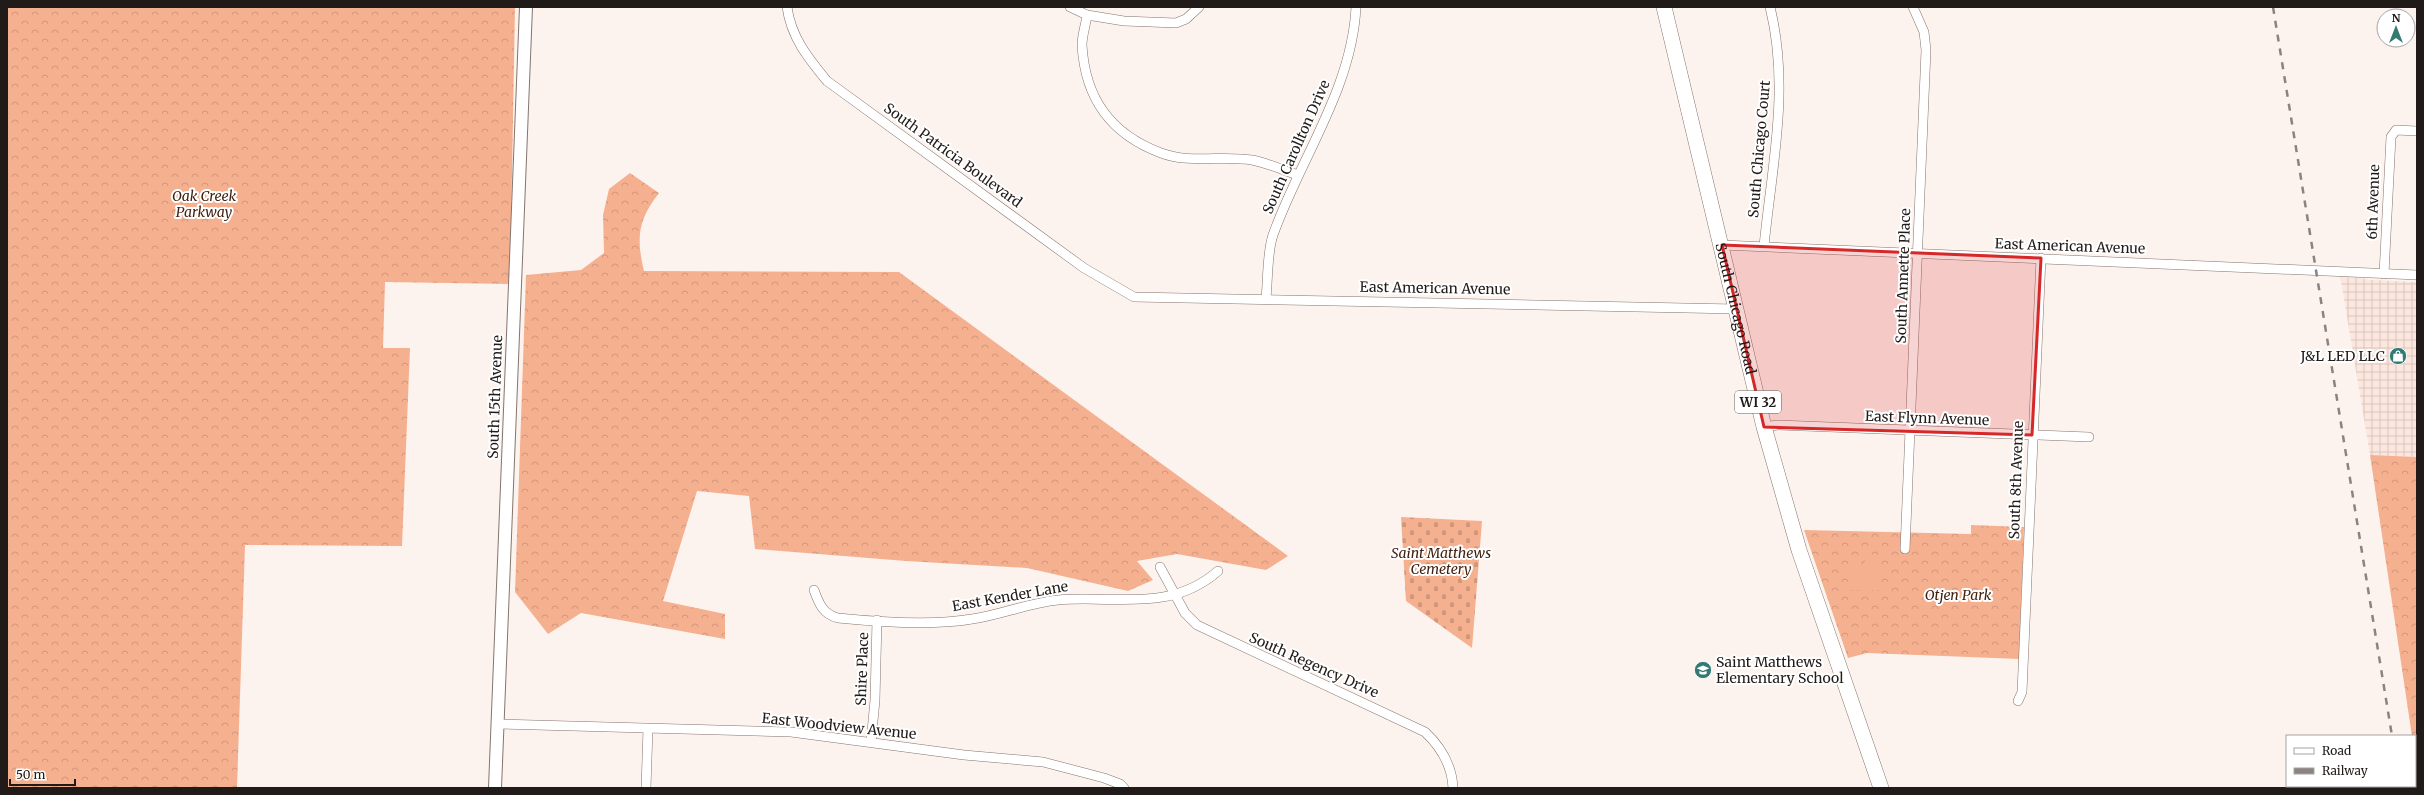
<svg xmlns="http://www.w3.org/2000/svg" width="2424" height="795" font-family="Merriweather,serif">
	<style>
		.industrial { fill: url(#industrial-grid) }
		.forest { fill: url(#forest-crowns) }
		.cemetery { fill: url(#cemetery-stones) }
		.pitch { fill: #f5b090 }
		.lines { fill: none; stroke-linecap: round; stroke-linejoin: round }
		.minor-casing { stroke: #84746d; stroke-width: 10 }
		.tertiary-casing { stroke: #84746d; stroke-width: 14 }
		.primary-casing { stroke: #84746d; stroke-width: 16 }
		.minor { stroke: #fff; stroke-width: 9 }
		.tertiary { stroke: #fff; stroke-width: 12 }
		.primary { stroke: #fff; stroke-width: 15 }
		.rail { stroke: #8b8380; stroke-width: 2.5; stroke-dasharray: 7 7; stroke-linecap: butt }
		.marked { fill: #d62828; fill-opacity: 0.2; stroke: #d62828; stroke-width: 3; stroke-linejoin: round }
		.labels { text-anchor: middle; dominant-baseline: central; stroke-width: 4; stroke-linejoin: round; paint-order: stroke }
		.shield { fill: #fff; stroke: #635f5d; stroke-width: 1 }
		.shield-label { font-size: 13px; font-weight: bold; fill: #201a18 }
		.street-label { font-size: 14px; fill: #201a18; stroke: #fff }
		.park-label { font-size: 14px; font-style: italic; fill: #432110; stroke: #fff }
		.poi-label { font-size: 14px; fill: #201a18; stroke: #fff; text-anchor: end }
	</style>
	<defs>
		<pattern id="industrial-grid" width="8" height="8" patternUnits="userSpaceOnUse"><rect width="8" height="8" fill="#fce7de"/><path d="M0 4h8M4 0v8" fill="none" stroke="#d8c6be"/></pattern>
		<pattern id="forest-crowns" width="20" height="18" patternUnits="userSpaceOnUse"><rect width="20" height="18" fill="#f5b090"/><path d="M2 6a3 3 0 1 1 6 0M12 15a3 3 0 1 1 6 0" fill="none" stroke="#d2977b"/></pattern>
		<pattern id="cemetery-stones" width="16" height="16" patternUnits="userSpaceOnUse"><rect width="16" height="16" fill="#f5b090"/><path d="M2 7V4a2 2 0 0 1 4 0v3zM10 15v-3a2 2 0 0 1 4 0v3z" fill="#d2977b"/></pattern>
	</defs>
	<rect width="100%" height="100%" fill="#fdf3ee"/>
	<path class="industrial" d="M 2340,275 L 2373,280 L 2417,282 L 2417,457 L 2370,455 Z"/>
	<g class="forest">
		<path d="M 7,7 L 515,7 L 510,284 L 385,282 L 383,348 L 410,348 L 402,546 L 245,545 L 237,788 L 7,788 Z"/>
		<path d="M 630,173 L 659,193 C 638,220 636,237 644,271 L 899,272 L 1288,556 L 1266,570 L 1177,554 L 1137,561 L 1153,580 L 1128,591 L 1027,568 L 906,561 L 755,549 L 749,496 L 697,491 L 663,601 L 725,614 L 725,639 L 581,613 L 548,634 L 515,592 L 526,275 L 581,270 L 604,253 L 603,215 L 609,189 Z"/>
		<path d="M 2370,455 L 2417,457 L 2417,770 L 2415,736 L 2412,736 Z"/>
		<path d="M 1971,525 L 2024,527 L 2019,659 L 1867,653 L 1848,658 L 1804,530 L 1971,534 Z"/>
	</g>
	<path class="cemetery" d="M 1401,517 L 1482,521 L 1472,648 L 1406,601 Z"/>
	<g class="pitch">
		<path d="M 1865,554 L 1881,555 L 1881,568 L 1865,567 Z"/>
		<rect x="1848" y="569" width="32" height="21"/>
	</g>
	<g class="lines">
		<defs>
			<g id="minor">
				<path d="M 787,7 C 791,37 808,58 827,81 L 1084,268 L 1134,297 L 1736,309"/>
				<path d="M 1070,7 L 1087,15 L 1124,21 L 1176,23 L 1186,19 L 1199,7"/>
				<path d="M 1087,15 C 1086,24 1082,35 1082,45 C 1085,98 1110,134 1161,153 C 1190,164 1222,155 1252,160 C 1267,163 1283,170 1298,175"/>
				<path d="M 1722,245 L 2417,275"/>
				<path d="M 1764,246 C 1772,165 1790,88 1770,7"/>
				<path d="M 2384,274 L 2391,137 L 2396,130 L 2417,131"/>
				<path d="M 1266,298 C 1268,280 1267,252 1273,235 C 1300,159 1352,89 1356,7"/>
				<path d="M 1764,427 L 1778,425 L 2089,437"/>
				<path d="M 1905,549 L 1926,50 L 1924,32 L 1913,7"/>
				<path d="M 1160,567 L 1185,613 L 1197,625 L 1425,732 C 1441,747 1452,766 1453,788"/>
				<path d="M 814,590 C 819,604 823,614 838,618 C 878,622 932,626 972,619 C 1001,615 1028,603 1058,600 C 1115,595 1170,613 1218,571"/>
				<path d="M 2018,701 L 2022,692 L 2041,258"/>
				<path d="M 498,724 L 791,732 L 964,755 L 1043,762 L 1104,778 L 1120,784 L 1124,788"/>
				<path d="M 871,742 L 875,700 L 877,620"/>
				<path d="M 646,788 L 648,729"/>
			</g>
			<path id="tertiary" d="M 495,788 L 526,7"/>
			<g id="primary">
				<path id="s1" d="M 1664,7 L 1764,427 L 1799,550 L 1881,788"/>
			</g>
		</defs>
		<use href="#minor" class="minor-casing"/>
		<use href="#tertiary" class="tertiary-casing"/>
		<use href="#primary" class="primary-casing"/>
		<use href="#minor" class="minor"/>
		<use href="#tertiary" class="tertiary"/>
		<use href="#primary" class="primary"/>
		<g class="rail">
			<path d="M 2273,7 L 2392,736"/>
			<path d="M 2400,786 L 2400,788"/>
		</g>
	</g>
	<path class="marked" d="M 1722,245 L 2041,258 L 2032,435 L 1764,427 Z"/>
	<defs>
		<symbol id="shop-disc" viewBox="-11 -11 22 22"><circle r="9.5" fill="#327a73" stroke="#fff"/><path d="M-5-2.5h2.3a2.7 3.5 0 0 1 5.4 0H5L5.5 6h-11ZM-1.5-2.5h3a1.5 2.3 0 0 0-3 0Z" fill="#fff"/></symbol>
		<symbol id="school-disc" viewBox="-11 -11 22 22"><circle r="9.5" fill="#327a73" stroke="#fff"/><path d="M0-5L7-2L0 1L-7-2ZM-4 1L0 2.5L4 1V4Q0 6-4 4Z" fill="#fff"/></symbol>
	</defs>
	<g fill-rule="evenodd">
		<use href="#shop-disc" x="2388" y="346" width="20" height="20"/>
		<use href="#school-disc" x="1693" y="660" width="20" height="20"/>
	</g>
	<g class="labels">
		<rect class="shield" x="1735" y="391" width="46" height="22" rx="3"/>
		<g class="shield-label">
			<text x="1758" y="402">WI 32</text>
		</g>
		<g class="street-label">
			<text transform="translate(1296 147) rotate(-66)">South Carollton Drive</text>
			<text transform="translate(1759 149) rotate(-85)">South Chicago Court</text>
			<text transform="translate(953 155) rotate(36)">South Patricia Boulevard</text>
			<text transform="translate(2373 202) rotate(-88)">6th Avenue</text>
			<text transform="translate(2070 246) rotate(2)">East American Avenue</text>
			<text transform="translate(1903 276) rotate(-88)">South Annette Place</text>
			<text transform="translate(1435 288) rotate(1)">East American Avenue</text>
			<text stroke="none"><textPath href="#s1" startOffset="310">South Chicago Road</textPath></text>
			<text transform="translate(495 397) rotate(-88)">South 15th Avenue</text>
			<text transform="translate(1927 418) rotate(2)">East Flynn Avenue</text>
			<text transform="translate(2016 480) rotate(-88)">South 8th Avenue</text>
			<text transform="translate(1010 596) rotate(-10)">East Kender Lane</text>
			<text transform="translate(1314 665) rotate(24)">South Regency Drive</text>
			<text transform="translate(862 669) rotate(-88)">Shire Place</text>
			<text transform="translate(839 726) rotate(6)">East Woodview Avenue</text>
		</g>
		<g class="park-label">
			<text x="204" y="196">Oak Creek<tspan x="204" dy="16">Parkway</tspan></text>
			<text x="1441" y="553">Saint Matthews<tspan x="1441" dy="16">Cemetery</tspan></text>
			<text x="1958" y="595">Otjen Park</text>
		</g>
		<g class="poi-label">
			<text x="2385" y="356">J&amp;L LED LLC</text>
			<text x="1716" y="662" text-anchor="start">Saint Matthews<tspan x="1716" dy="16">Elementary School</tspan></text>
		</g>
	</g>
	<rect width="2424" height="795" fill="none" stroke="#201a18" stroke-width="16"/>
	<rect x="2286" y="735" width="130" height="52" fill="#ffffff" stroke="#a6a3a3"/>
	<rect x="2294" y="748" width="20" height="6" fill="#ffffff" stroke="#a6a3a3"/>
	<text x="2322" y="755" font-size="12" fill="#201a18">Road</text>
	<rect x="2294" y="768" width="20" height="6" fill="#8b8380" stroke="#a6a3a3"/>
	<text x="2322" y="775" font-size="12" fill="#201a18">Railway</text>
	<g transform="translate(2396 28)"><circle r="19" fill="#ffffff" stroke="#a6a3a3"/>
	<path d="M0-3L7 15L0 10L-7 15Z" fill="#327a73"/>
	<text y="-6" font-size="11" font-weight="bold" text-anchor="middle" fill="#201a18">N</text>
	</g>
	<path d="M10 779v6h65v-6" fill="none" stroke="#201a18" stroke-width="2"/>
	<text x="16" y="779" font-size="12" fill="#201a18" stroke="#ffffff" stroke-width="3" paint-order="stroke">50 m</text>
</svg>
